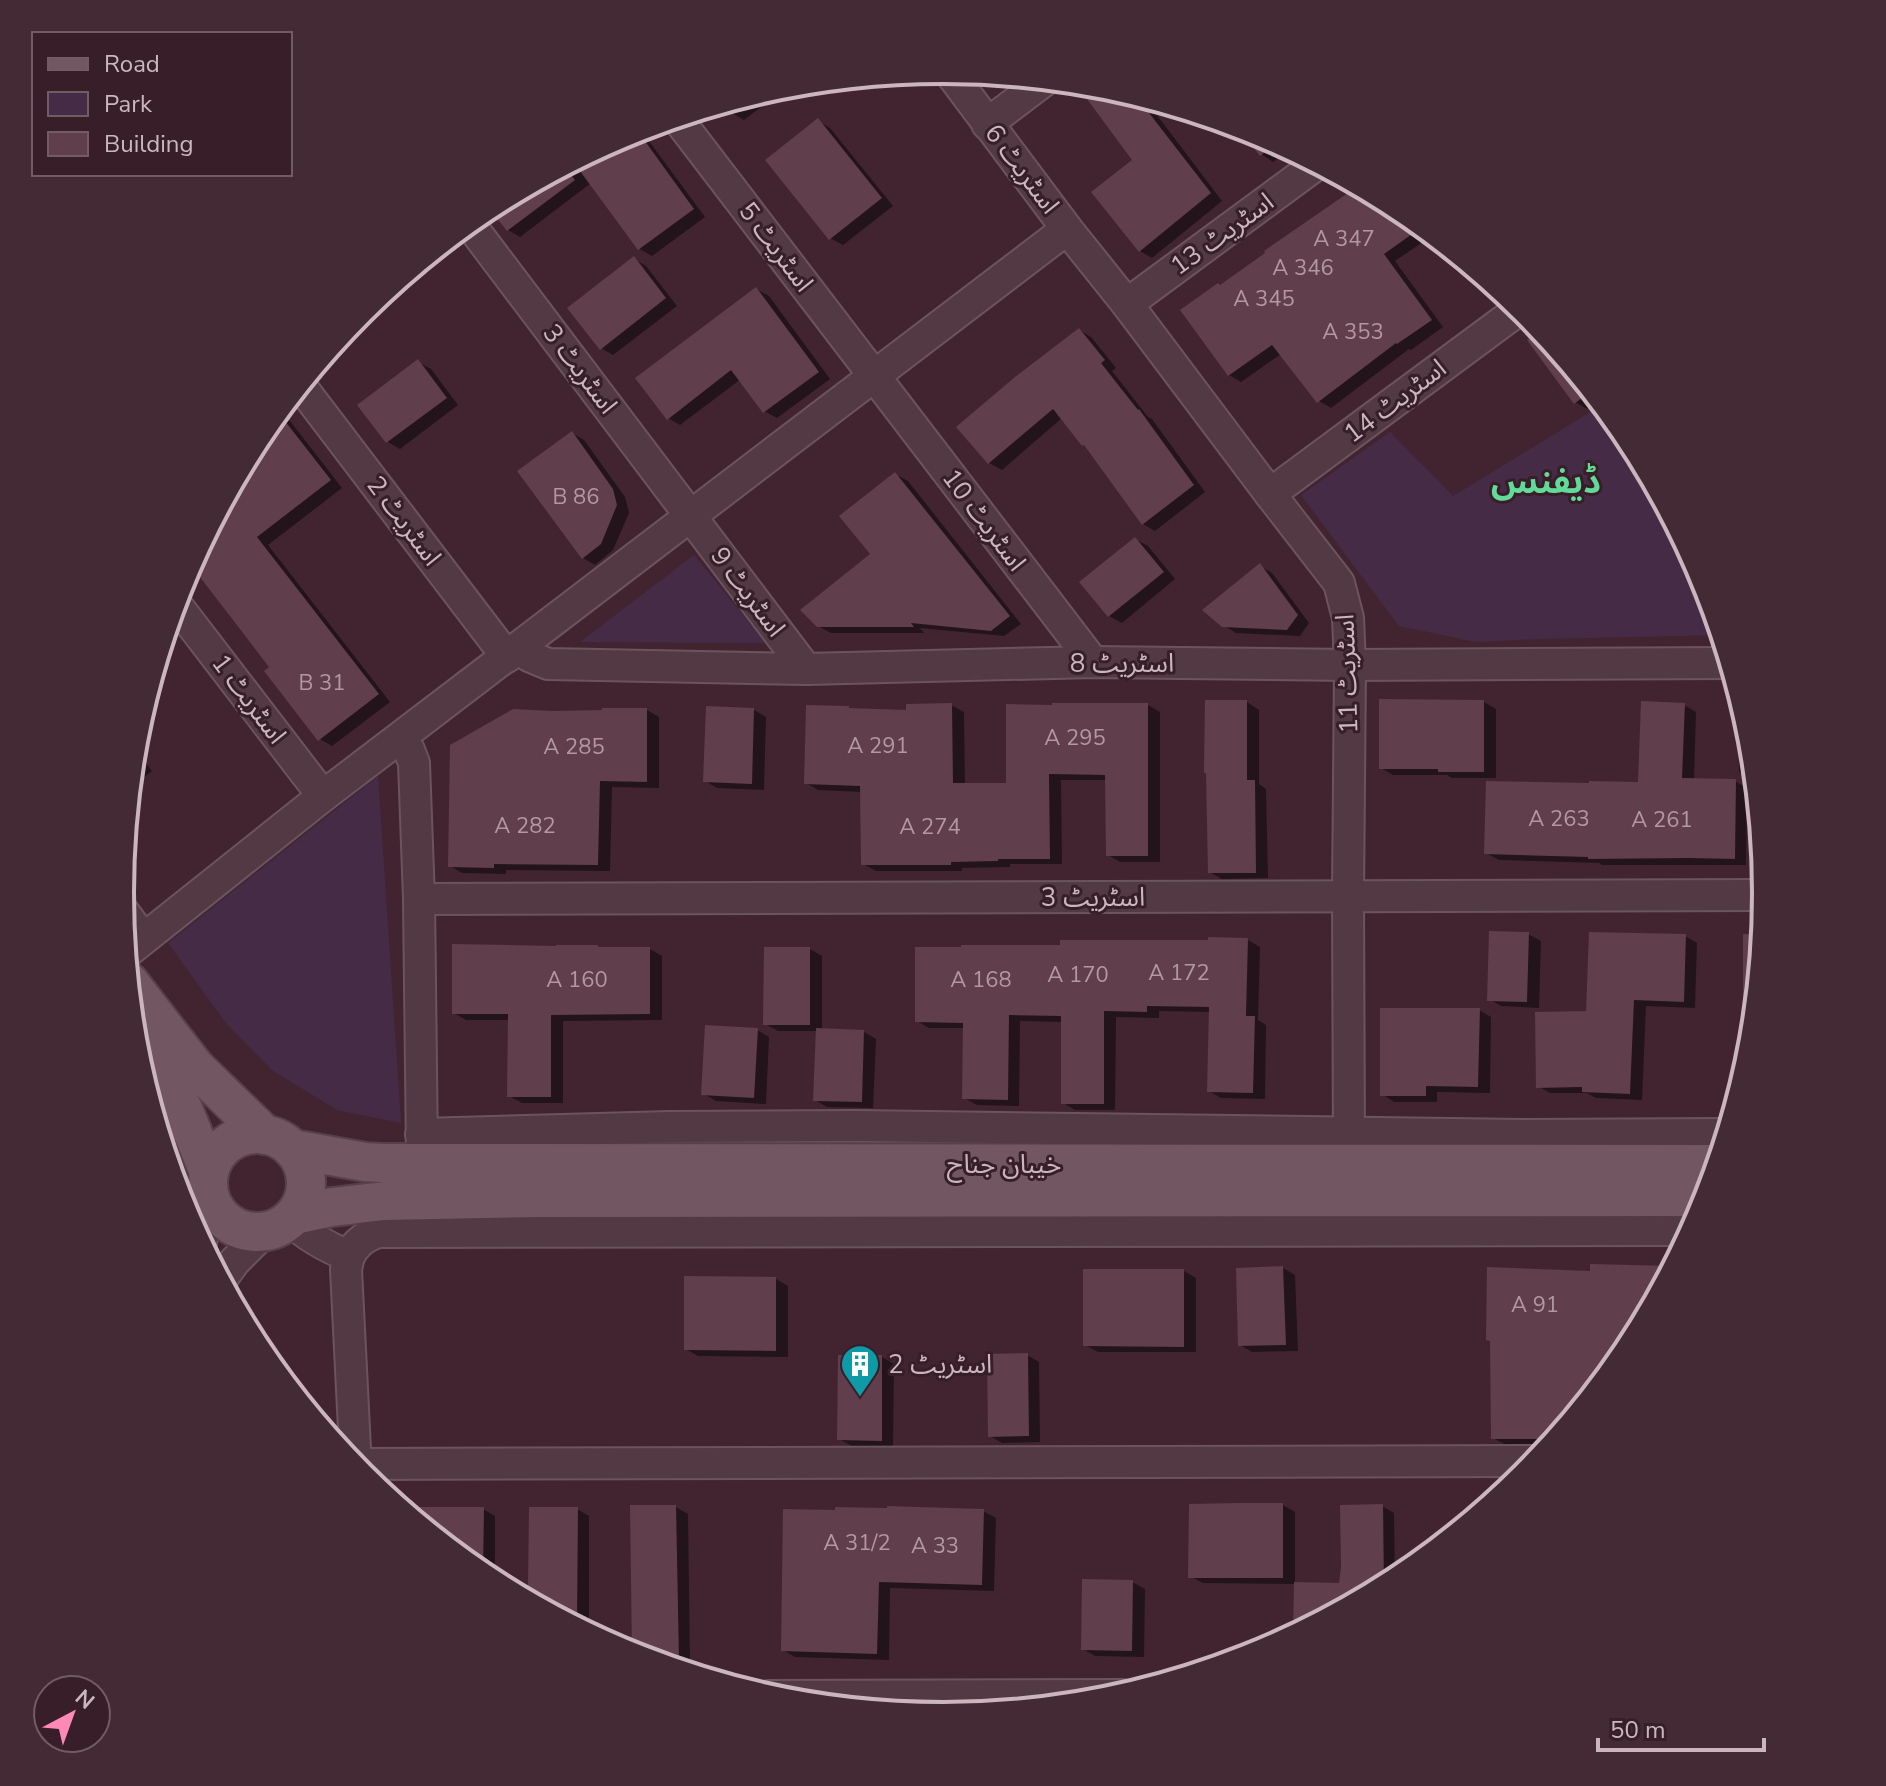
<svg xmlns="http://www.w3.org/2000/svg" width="1886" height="1786" font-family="'Nunito Sans','Noto Sans Arabic',sans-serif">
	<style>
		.green { fill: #462b46 }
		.shadow { fill: #0007 }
		.building { fill: #603e4c }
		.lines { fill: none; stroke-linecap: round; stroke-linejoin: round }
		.minor-casing { stroke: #6c545e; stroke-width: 34 }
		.major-casing { stroke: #584049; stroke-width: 42 }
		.minor { stroke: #523943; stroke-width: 30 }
		.major { stroke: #725762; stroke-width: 38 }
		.labels { text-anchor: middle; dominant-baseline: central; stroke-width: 6; stroke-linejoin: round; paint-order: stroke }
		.number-label { font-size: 22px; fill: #b198a2 }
		.street-label { font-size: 26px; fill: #ccb6be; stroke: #371e28 }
		.poi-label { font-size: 26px; fill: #ccb6be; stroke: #371e28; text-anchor: start }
		.district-label { font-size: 34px; font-weight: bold; fill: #61db97; stroke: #371e28 }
		.rim { fill: none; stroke: #ccb6be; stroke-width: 4 }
	</style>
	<rect width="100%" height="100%" fill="#422431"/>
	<g class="green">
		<path d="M 1602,405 L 1628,436 L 1704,578 L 1721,635 L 1539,639 L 1476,642 L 1399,626 L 1301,495 L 1390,432 L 1453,496 Z"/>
		<path d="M 694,555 L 766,643 L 580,642 Z"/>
		<path d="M 378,776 L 401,1123 L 337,1110 L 272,1070 L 226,1023 L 168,943 Z"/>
	</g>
	<g class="shadow">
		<path d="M 790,85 L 744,120 L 732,113 L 725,103 Z"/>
		<path d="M 1107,87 L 1144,98 L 1222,201 L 1152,258 L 1140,251 L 1134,160 L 1089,99 Z"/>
		<path d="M 818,121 L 830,128 L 893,206 L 843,245 L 830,238 Z"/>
		<path d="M 1239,127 L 1258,133 L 1290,150 L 1273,162 L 1261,154 Z"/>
		<path d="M 640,129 L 705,217 L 652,256 L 640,249 L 591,183 L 520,237 L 508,230 L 490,206 L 628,132 Z"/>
		<path d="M 1401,209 L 1433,235 L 1395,261 L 1443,327 L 1411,350 L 1409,349 L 1331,408 L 1319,401 L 1281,354 L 1241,382 L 1229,375 L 1221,287 Z"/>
		<path d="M 634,259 L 646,266 L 677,306 L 613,355 L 601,348 Z"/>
		<path d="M 756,289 L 769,296 L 830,379 L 777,418 L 764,411 L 741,379 L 680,425 L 668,418 Z"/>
		<path d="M 1079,330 L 1091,337 L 1116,368 L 1112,371 L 1148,417 L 1152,419 L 1205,492 L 1155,531 L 1143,524 L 1088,448 L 1083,445 L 1062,418 L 1002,470 L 989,463 Z"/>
		<path d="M 1542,332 L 1599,401 L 1587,409 L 1575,402 Z"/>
		<path d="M 418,362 L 431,369 L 458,405 L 400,449 L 388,442 L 360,405 Z"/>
		<path d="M 278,414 L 290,421 L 342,488 L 268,545 L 390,702 L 332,746 L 320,739 L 272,668 L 191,563 Z"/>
		<path d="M 572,433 L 584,440 L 625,497 L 629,513 L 613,550 L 595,565 L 583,558 Z"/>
		<path d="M 895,474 L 908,481 L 1021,624 L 1004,636 L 920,628 L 924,633 L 831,633 L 818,626 L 873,555 Z"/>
		<path d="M 1135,539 L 1148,546 L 1175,579 L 1122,623 L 1109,616 Z"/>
		<path d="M 1260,566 L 1272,573 L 1309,623 L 1300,636 L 1236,633 L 1223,625 Z"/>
		<path d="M 1247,702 L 1259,710 L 1259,784 L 1266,789 L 1268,878 L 1222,879 L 1209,872 Z"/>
		<path d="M 1484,702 L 1496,709 L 1496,778 L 1452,778 L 1447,775 L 1393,775 L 1381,768 Z"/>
		<path d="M 1741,702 L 1750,733 L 1755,779 L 1739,772 Z"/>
		<path d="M 951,705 L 964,712 L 965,785 L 1008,785 L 1148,705 L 1160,712 L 1160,862 L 1120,862 L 1108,855 L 1108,780 L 1061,780 L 1062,864 L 1010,864 L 1010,867 L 962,868 L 962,871 L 876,871 L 863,864 L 862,792 L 818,790 L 806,783 L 908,712 Z"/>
		<path d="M 1684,705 L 1696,712 L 1694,780 L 1735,781 L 1747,788 L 1746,865 L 1602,865 L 1599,863 L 1499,860 L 1486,853 L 1640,784 Z"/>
		<path d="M 647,710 L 659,717 L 659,788 L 612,787 L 610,871 L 506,870 L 506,874 L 462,873 L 450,866 L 553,713 Z"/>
		<path d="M 754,710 L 766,717 L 764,790 L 717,788 L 705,781 Z"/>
		<path d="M 134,748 L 152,771 L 130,788 Z"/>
		<path d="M 1528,934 L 1541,941 L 1539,1008 L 1501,1006 L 1489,999 Z"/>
		<path d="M 1685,936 L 1697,943 L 1695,1008 L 1646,1006 L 1642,1100 L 1596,1098 L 1587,1093 L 1550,1093 L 1538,1086 L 1588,1013 Z"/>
		<path d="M 1745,936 L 1762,937 L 1750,1054 L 1747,1064 L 1744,1006 Z"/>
		<path d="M 1248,940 L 1260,947 L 1258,1020 L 1266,1025 L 1265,1099 L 1221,1098 L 1209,1091 L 1211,1012 L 1159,1011 L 1159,1018 L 1116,1017 L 1115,1110 L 1075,1110 L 1063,1103 L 1063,1022 L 1020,1021 L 1019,1106 L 977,1105 L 964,1098 L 965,1028 L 929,1028 L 917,1021 L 1062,947 Z"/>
		<path d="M 602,949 L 650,949 L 662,956 L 662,1020 L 563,1021 L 563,1103 L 522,1103 L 509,1096 L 510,1020 L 466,1020 L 454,1013 Z"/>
		<path d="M 810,949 L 822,956 L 822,1031 L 864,1032 L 876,1039 L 873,1108 L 827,1107 L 815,1100 L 817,1031 L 778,1031 L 765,1024 Z"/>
		<path d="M 1479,1010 L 1491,1017 L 1490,1093 L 1437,1092 L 1437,1102 L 1394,1102 L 1382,1094 Z"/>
		<path d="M 757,1030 L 769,1037 L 766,1104 L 716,1101 L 704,1094 Z"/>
		<path d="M 1592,1266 L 1671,1268 L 1627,1351 L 1550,1445 L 1506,1445 L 1493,1438 L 1492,1342 L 1592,1273 Z"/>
		<path d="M 1283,1268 L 1295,1275 L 1298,1351 L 1252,1352 L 1240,1345 Z"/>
		<path d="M 1184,1271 L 1196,1278 L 1196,1352 L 1098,1352 L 1085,1345 Z"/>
		<path d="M 776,1279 L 788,1286 L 788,1357 L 698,1356 L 686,1349 Z"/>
		<path d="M 1027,1355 L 1039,1362 L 1040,1442 L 1002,1443 L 990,1436 Z"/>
		<path d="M 882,1357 L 894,1364 L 893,1447 L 852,1446 L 839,1439 Z"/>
		<path d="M 1283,1505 L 1295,1512 L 1295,1584 L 1203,1583 L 1190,1576 Z"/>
		<path d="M 1382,1506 L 1394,1513 L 1395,1580 L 1295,1633 L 1296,1584 L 1341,1585 Z"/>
		<path d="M 676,1507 L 688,1514 L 690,1665 L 669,1666 L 634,1655 Z"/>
		<path d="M 401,1508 L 483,1509 L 495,1516 L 495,1582 L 485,1577 Z"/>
		<path d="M 577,1509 L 589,1516 L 589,1632 L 503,1587 L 530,1587 Z"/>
		<path d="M 983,1511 L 996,1518 L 994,1591 L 890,1588 L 889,1660 L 795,1657 L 783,1650 L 837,1512 Z"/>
		<path d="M 1132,1582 L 1145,1589 L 1144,1657 L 1095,1656 L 1083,1649 Z"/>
	</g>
	<g class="building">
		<path d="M 1104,86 L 1136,96 L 1211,193 L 1139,252 L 1091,192 L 1132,160 L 1087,99 Z"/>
		<path d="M 818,118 L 882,198 L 829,240 L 765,160 Z"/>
		<path d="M 1237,126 L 1258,133 L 1277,143 L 1260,156 Z"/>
		<path d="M 637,130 L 694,209 L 638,250 L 577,167 L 612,141 Z"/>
		<path d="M 565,167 L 575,180 L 507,231 L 488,207 Z"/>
		<path d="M 1358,186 L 1401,209 L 1422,227 L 1384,254 L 1432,320 L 1397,344 L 1396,343 L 1317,403 L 1272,345 L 1228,376 L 1180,310 L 1218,283 L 1220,285 L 1265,253 L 1264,251 Z"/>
		<path d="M 634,256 L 666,298 L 600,350 L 567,308 Z"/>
		<path d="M 756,287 L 819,372 L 763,413 L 731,370 L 667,420 L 635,378 Z"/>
		<path d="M 1079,328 L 1105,360 L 1101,363 L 1138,410 L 1139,409 L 1194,485 L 1142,525 L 1084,445 L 1082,446 L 1053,409 L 988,464 L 956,427 L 1015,377 Z"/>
		<path d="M 1541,330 L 1591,391 L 1574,404 L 1527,340 Z"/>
		<path d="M 418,359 L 447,398 L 386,443 L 357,405 Z"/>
		<path d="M 278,412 L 331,480 L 257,537 L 379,694 L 318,741 L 264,671 L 269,667 L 190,564 L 259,435 Z"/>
		<path d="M 572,431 L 613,489 L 617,505 L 601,544 L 582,559 L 517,471 Z"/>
		<path d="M 895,472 L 1010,616 L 991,631 L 911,623 L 914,627 L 817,627 L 800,610 L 870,554 L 839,516 Z"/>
		<path d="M 1135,537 L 1164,572 L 1108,617 L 1079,582 Z"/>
		<path d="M 1260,563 L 1298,615 L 1287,630 L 1222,627 L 1202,610 Z"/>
		<path d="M 1379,699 L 1484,700 L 1484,772 L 1438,772 L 1438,769 L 1379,769 Z"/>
		<path d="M 1205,700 L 1247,700 L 1247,780 L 1255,780 L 1256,873 L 1208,873 L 1206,773 L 1204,773 Z"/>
		<path d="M 1641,701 L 1685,703 L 1682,778 L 1736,779 L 1735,859 L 1689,858 L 1588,859 L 1588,857 L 1484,854 L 1486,781 L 1589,783 L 1589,781 L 1638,782 Z"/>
		<path d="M 952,703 L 953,783 L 1006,783 L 1006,704 L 1052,705 L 1052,703 L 1148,703 L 1148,856 L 1106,856 L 1105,775 L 1049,774 L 1050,859 L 998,859 L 998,861 L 951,862 L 951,865 L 861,865 L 860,786 L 804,784 L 806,705 L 849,706 L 849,708 L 906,710 L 906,704 Z"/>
		<path d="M 706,706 L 754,708 L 752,784 L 703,782 Z"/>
		<path d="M 602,708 L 647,708 L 647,782 L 600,781 L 598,865 L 494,864 L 494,868 L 448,867 L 450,745 L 513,709 L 553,711 L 602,710 Z"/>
		<path d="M 1489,931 L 1529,932 L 1527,1002 L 1487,1001 Z"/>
		<path d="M 1589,932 L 1686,934 L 1684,1002 L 1634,1000 L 1630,1094 L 1582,1092 L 1582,1087 L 1536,1088 L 1535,1012 L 1586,1011 Z"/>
		<path d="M 1743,934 L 1762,935 L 1756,999 L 1743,998 Z"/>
		<path d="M 1208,937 L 1248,938 L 1246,1016 L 1255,1016 L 1253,1093 L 1207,1092 L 1209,1007 L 1147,1006 L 1147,1012 L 1104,1011 L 1104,1104 L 1061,1104 L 1061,1016 L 1009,1015 L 1008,1100 L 962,1099 L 963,1023 L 915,1022 L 915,947 L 961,947 L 961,945 L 1060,945 L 1060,940 L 1208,940 Z"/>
		<path d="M 452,944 L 556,946 L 556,945 L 598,945 L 598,947 L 650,947 L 650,1014 L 551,1015 L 551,1097 L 507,1097 L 508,1014 L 452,1014 Z"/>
		<path d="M 764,947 L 810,947 L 810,1025 L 763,1025 Z"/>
		<path d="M 1380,1008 L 1480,1008 L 1478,1087 L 1426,1086 L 1426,1096 L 1380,1096 Z"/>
		<path d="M 705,1025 L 758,1028 L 754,1098 L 701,1095 Z"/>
		<path d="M 816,1028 L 864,1030 L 862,1102 L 813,1101 Z"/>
		<path d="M 1590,1264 L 1672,1266 L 1627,1351 L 1555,1439 L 1491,1439 L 1490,1341 L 1486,1340 L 1487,1267 L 1590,1271 Z"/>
		<path d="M 1283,1266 L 1286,1345 L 1238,1346 L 1236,1268 Z"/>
		<path d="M 1083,1269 L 1184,1269 L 1184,1347 L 1083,1346 Z"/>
		<path d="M 684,1276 L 776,1277 L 776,1351 L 684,1350 Z"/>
		<path d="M 1028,1353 L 1029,1436 L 988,1437 L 987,1354 Z"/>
		<path d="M 838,1355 L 882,1355 L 882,1441 L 837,1440 Z"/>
		<path d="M 1239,1503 L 1283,1503 L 1283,1578 L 1188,1578 L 1189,1504 Z"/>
		<path d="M 1383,1504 L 1384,1586 L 1293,1634 L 1294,1582 L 1339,1583 L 1341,1567 L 1340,1505 Z"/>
		<path d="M 630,1505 L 676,1505 L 679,1659 L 650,1660 L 632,1655 Z"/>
		<path d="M 887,1506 L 984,1509 L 982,1585 L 879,1582 L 877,1654 L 781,1651 L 783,1509 L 835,1510 L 835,1507 L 887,1508 Z"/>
		<path d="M 400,1507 L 484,1507 L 483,1575 L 452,1549 Z"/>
		<path d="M 529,1507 L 578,1507 L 577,1626 L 499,1585 L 528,1585 Z"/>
		<path d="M 1082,1579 L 1133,1580 L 1132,1651 L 1081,1650 Z"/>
	</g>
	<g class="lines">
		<defs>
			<g id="minor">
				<path d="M 948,70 L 1067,229 L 1127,304 L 1270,494 L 1339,583 L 1348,618 L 1350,665 L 1348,896 L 1349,1150"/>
				<path d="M 677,118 L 1093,662"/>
				<path d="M 987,124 L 1045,80"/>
				<path d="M 469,223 L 806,669"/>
				<path d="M 1127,304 L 1317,164"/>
				<path d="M 300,385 L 507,657"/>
				<path d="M 1270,494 L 1521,308"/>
				<path d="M 175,603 L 323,796"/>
				<path d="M 521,647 L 529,656 L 548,664 L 806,669 L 1093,662 L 1350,665 L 1729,663"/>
				<path d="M 401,739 L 409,750 L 414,763 L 419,899 L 422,1153"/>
				<path d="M 419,899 L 1766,895"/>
				<path d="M 122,910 L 143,938"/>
				<path d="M 126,953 L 323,796 L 1067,229"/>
				<path d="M 421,1134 L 669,1127 L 857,1126 L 1522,1135 L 1726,1134"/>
				<path d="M 182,1205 C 186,1193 197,1193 208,1190"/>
				<path d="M 290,1220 C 308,1237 326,1247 349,1256 L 346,1269 L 356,1469"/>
				<path d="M 201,1242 L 211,1202"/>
				<path d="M 349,1256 C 356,1243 364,1237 378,1232 L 1691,1230"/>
				<path d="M 221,1280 L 235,1261 L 264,1232"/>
				<path d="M 356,1464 L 1536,1461"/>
				<path d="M 769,1696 L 1122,1695"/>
			</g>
			<g id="major">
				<path d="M 129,982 L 195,1067 L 265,1135"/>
				<path d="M 135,1043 L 170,1088 L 183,1109 L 209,1172"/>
				<circle cx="257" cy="1183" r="49"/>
				<path d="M 292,1149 L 365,1162 L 382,1163 L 1717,1164"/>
				<path d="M 295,1215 L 332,1207 L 384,1201 L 538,1198 L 1706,1197"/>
			</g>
		</defs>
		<use href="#minor" class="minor-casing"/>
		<use href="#major" class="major-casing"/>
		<use href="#minor" class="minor"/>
		<use href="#major" class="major"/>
	</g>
	<defs>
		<symbol id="building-pin" viewBox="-11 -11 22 30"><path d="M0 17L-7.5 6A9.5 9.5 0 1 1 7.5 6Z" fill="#0f9aa8" stroke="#371e28"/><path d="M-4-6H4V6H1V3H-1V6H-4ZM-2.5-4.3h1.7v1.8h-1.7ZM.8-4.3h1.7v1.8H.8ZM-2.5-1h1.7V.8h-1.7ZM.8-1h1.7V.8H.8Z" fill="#fff"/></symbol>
	</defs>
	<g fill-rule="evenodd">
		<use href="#building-pin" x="838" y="1342" width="44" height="60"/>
	</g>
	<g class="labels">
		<g class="number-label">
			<text x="1344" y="239">A 347</text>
			<text x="1303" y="268">A 346</text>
			<text x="1264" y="299">A 345</text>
			<text x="1353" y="332">A 353</text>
			<text x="576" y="497">B 86</text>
			<text x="322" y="683">B 31</text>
			<text x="1075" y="738">A 295</text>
			<text x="878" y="746">A 291</text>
			<text x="574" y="747">A 285</text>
			<text x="1559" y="819">A 263</text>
			<text x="1662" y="820">A 261</text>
			<text x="525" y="826">A 282</text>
			<text x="930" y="827">A 274</text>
			<text x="1179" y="973">A 172</text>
			<text x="1078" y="975">A 170</text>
			<text x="577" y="980">A 160</text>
			<text x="981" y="980">A 168</text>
			<text x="1535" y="1305">A 91</text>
			<text x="857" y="1543">A 31/2</text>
			<text x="935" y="1546">A 33</text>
		</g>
		<g class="street-label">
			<text transform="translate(1022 169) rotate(53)">اسٹریٹ 6</text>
			<text transform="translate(1222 234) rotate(-36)">اسٹریٹ 13</text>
			<text transform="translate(776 247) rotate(53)">اسٹریٹ 5</text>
			<text transform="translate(580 369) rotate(53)">اسٹریٹ 3</text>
			<text transform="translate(1395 401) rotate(-37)">اسٹریٹ 14</text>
			<text transform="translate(984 520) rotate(53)">اسٹریٹ 10</text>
			<text transform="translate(404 521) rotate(53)">اسٹریٹ 2</text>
			<text transform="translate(748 592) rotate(53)">اسٹریٹ 9</text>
			<text x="1122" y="663">اسٹریٹ 8</text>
			<text transform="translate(1347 674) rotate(-92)">اسٹریٹ 11</text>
			<text transform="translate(249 699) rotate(53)">اسٹریٹ 1</text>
			<text x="1093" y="897">اسٹریٹ 3</text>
			<text x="1004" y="1164">خیبان جناح</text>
		</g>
		<g class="poi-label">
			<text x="888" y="1364">اسٹریٹ 2</text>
		</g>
		<g class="district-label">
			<text x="1546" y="482">ڈیفنس</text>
		</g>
	</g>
	<path d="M0 0H1886V1786H0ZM134 893a809 809 0 1 1 1618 0a809 809 0 1 1-1618 0Z" fill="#432a34" fill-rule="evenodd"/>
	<path class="rim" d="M134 893a809 809 0 1 1 1618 0a809 809 0 1 1-1618 0Z"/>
	<rect x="32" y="32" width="260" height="144" fill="#371e28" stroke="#735b64" stroke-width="2"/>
	<rect x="48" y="58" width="40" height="12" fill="#725762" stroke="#735b64" stroke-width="2"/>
	<text x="104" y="72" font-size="24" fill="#ccb6be">Road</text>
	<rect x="48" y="92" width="40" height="24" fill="#462b46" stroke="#735b64" stroke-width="2"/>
	<text x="104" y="112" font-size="24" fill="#ccb6be">Park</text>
	<rect x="48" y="132" width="40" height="24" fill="#603e4c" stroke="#735b64" stroke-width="2"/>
	<text x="104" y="152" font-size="24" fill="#ccb6be">Building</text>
	<g transform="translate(72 1714) rotate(41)"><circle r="38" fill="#371e28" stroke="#735b64" stroke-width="2"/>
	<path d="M0-6L14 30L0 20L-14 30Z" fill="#fd89b6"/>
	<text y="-12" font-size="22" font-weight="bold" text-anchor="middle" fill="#ccb6be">N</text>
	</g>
	<path d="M1598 1738v12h166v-12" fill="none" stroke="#ccb6be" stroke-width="4"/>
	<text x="1610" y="1738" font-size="24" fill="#ccb6be" stroke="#371e28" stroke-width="6" paint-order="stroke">50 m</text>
</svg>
